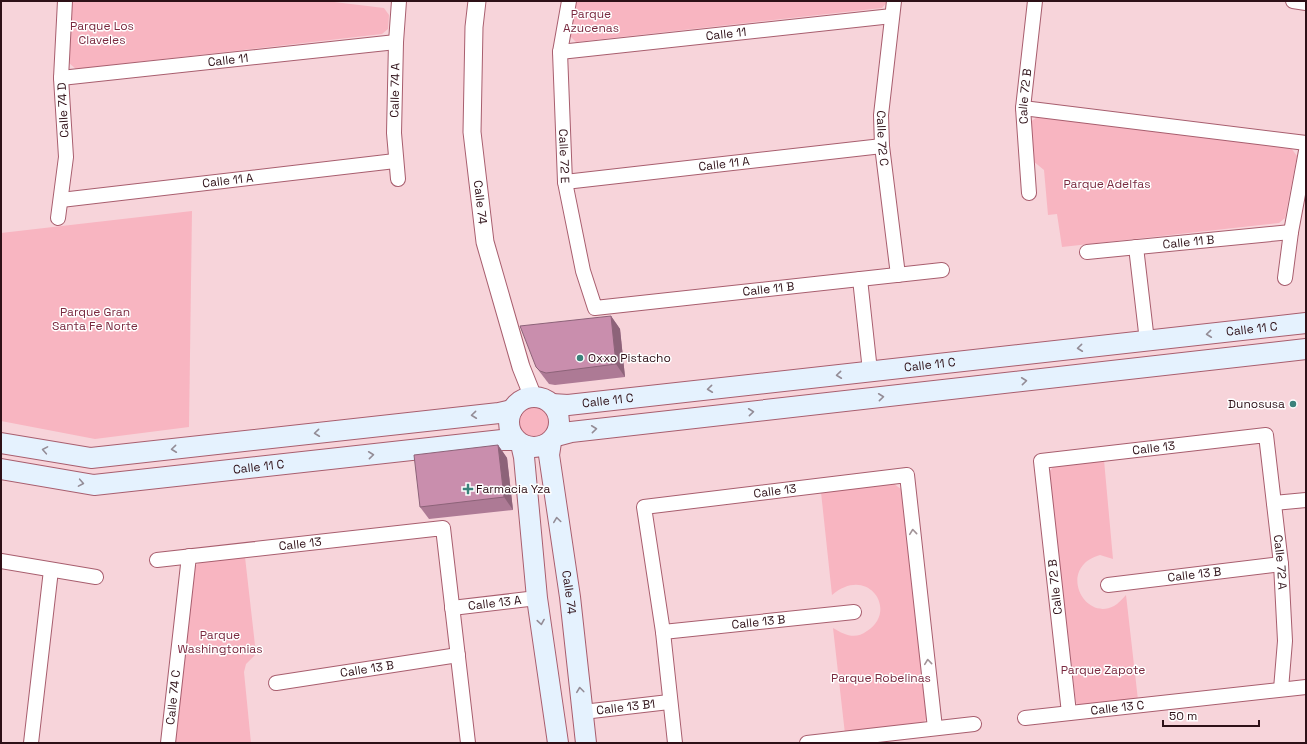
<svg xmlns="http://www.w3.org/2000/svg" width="1307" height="744" font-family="'Space Grotesk',sans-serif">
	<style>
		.green { fill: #f8b5c1 }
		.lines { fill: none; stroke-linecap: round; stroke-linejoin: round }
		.minor-casing { stroke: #a85e6e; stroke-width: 16 }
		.tertiary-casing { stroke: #a85e6e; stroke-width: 19 }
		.secondary-casing { stroke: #a85e6e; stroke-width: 22 }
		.minor { stroke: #fff; stroke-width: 14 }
		.tertiary { stroke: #fff; stroke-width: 17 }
		.secondary { stroke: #e5f2fe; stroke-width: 20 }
		.wall { fill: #ad7a95 }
		.shaded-wall { fill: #8d6379 }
		.building { fill: #c98ead; stroke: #8d6379 }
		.oneway { stroke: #938c96 }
		.oneway2 { stroke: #a19397 }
		.poi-dot { fill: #3b827b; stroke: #fff; stroke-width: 1.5 }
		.labels { text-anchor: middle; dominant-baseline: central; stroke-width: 3; stroke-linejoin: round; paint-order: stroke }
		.park-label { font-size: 12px; fill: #7a2a40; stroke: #fff }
		.street-label { font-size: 12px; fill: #2e1017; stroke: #fff }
		.poi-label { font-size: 12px; fill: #2e1017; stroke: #fff; text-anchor: start }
	</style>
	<rect width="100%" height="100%" fill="#f7d4da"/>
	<g class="green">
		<path d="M 72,1 L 326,1 L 384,8 L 389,15 L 388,29 L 382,34 L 76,69 L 69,63 Z"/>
		<path d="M 574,1 L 888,1 L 882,8 L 576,42 L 570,36 Z"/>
		<path d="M 1037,117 L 1291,148 L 1297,156 L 1285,218 L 1279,223 L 1062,247 L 1057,214 L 1048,215 L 1044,170 L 1033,161 L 1029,123 Z"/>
		<path d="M 192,211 L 189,427 L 95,439 L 1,421 L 1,233 Z"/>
		<circle cx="535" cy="422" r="16"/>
		<path d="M 1104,460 L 1113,559 L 1100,555 C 1057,567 1083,622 1114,606 C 1118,604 1122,599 1126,595 L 1138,700 L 1082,707 L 1076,703 L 1049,472 L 1054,466 Z"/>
		<path d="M 894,484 L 901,489 L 927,718 L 922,724 L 845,734 L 833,628 C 845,635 855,640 867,631 C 899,611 868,564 832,595 L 821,492 Z"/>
		<path d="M 245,557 L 256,654 L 246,664 L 244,672 L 251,743 L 175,743 L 194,567 L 200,562 Z"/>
	</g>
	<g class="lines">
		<defs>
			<g id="minor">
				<path id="s1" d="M 569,1 L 560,52 L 565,182 L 583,271 L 595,308 L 942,270"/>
				<path id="s2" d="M 894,1 L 881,115 L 882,146 L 898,275"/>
				<path d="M 1293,1 L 1306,3"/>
				<path id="s3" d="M 560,52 L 892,16"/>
				<path id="s4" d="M 61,78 L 396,42"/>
				<path d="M 1023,108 L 1306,143"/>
				<path id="s5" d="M 398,179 L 394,133 L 396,42 L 399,1"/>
				<path id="s6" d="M 565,182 L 882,146"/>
				<path id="s7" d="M 1029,193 L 1023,108 L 1035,1"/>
				<path id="s8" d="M 61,200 L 395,161"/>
				<path d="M 58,218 L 66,157 L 61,78 L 65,1"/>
				<path d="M 1136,247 L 1147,341"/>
				<path id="s9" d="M 1087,252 L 1291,232"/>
				<path d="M 1285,278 L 1291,232 L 1306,151"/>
				<path d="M 860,279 L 870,371"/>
				<path d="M 1274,503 L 1306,500"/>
				<path id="s10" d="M 157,560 L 443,528 L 468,743"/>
				<path d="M 1,561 L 96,577"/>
				<path id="s11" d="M 1108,585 L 1281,564"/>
				<path id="s12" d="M 452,608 L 537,598"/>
				<path id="s13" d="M 663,632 L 854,612"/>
				<path id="s14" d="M 276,683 L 458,655"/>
				<path id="s15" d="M 583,712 L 669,702"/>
				<path id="s16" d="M 1069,713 L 1041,461 L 1266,435 L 1281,564 L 1285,641 L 1281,689"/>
				<path id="s17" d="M 1025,718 L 1306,687"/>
				<path d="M 31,743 L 51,570"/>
				<path id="s18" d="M 168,743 L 189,556"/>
				<path id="s19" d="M 675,743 L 663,632 L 644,507 L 907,475 L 935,728"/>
				<path d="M 807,743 L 974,724"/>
			</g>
			<g id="tertiary">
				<path id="s20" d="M 477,1 L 474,27 L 472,132 L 485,242 L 521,367 L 533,397"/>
			</g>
			<g id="secondary">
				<circle cx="534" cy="422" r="25"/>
				<path id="s21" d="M 552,404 L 568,405 L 1306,323"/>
				<path d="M 556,436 L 571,432 L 1306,349"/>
				<path id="s22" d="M 551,442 L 549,455 L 570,597 L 586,743"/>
				<path d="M 1,443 L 91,458 L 499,413 L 512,410"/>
				<path d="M 521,444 L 524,457 L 537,598 L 558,743"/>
				<path id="s23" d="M 1,469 L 94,485 L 502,440 L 516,440"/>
			</g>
		</defs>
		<use href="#minor" class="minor-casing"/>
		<use href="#tertiary" class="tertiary-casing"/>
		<use href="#secondary" class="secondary-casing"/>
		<use href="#minor" class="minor"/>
		<use href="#tertiary" class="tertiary"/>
		<use href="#secondary" class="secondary"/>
	</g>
	<g class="wall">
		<path d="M 611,316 L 620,329 L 625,377 L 555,385 L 549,384 L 536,367 Z"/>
		<path d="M 498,445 L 507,458 L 513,510 L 429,519 L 420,507 Z"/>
	</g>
	<g class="shaded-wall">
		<path d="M 611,316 L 620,329 L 625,377 L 616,364 Z"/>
		<path d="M 498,445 L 507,458 L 513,510 L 504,497 Z"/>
	</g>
	<g class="building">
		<path d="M 611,316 L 616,364 L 546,373 L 540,371 L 536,367 L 520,326 Z"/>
		<path d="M 498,445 L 504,497 L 420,507 L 414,455 Z"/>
	</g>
	<defs><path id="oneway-chevron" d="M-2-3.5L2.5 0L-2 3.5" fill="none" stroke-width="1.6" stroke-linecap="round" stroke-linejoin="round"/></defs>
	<g class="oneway">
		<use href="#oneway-chevron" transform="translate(1209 334) rotate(174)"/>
		<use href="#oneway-chevron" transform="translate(1080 348) rotate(174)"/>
		<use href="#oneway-chevron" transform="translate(839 375) rotate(174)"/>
		<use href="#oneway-chevron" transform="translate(1024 381) rotate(-6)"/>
		<use href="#oneway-chevron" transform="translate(710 389) rotate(174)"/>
		<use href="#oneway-chevron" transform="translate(881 397) rotate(-6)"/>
		<use href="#oneway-chevron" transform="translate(751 412) rotate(-6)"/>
		<use href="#oneway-chevron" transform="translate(474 415) rotate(174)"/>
		<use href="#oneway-chevron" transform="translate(594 429) rotate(-6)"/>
		<use href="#oneway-chevron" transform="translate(317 433) rotate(174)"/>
		<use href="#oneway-chevron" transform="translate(174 449) rotate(174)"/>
		<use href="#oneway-chevron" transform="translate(45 450) rotate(-170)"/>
		<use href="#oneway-chevron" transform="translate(371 455) rotate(-6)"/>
		<use href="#oneway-chevron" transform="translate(81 483) rotate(10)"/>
		<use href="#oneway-chevron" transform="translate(557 520) rotate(-98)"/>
		<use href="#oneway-chevron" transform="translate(541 622) rotate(81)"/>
		<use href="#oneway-chevron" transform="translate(580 690) rotate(-97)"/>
	</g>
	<g class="oneway2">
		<use href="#oneway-chevron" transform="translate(913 532) rotate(-96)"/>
		<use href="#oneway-chevron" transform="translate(928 662) rotate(-96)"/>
	</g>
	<g class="poi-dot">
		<circle cx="580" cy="358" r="4"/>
		<circle cx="1293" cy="404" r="4"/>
		<path d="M466 483h4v4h4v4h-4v4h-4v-4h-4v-4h4z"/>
	</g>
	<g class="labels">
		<g class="park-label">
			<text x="591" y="14">Parque<tspan x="591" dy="14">Azucenas</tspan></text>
			<text x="102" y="26">Parque Los<tspan x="102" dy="14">Claveles</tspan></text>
			<text x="1107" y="184">Parque Adelfas</text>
			<text x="95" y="312">Parque Gran<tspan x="95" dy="14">Santa Fe Norte</tspan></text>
			<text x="220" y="635">Parque<tspan x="220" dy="14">Washingtonias</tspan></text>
			<text x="1103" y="670">Parque Zapote</text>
			<text x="881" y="678">Parque Robelinas</text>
		</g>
		<g class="street-label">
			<text stroke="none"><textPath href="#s3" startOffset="167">Calle 11</textPath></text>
			<text stroke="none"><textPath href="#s4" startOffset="168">Calle 11</textPath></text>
			<text stroke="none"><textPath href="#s5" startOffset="89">Calle 74 A</textPath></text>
			<text stroke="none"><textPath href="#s7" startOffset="97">Calle 72 B</textPath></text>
			<text transform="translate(63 110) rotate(-93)">Calle 74 D</text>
			<text stroke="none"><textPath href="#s2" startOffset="138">Calle 72 C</textPath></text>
			<text stroke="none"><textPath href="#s1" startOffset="156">Calle 72 E</textPath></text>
			<text stroke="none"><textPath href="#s6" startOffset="160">Calle 11 A</textPath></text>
			<text stroke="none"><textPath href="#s8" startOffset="168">Calle 11 A</textPath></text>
			<text stroke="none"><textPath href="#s20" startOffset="202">Calle 74</textPath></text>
			<text stroke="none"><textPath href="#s9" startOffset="102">Calle 11 B</textPath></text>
			<text stroke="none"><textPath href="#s1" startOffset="486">Calle 11 B</textPath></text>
			<text stroke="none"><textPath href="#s21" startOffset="704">Calle 11 C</textPath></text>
			<text stroke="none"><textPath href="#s21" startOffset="380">Calle 11 C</textPath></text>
			<text stroke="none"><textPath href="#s21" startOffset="56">Calle 11 C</textPath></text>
			<text stroke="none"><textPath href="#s16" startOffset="367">Calle 13</textPath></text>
			<text stroke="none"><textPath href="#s23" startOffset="260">Calle 11 C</textPath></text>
			<text stroke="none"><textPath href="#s19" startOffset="370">Calle 13</textPath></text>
			<text stroke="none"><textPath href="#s10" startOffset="144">Calle 13</textPath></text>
			<text stroke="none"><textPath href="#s16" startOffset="608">Calle 72 A</textPath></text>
			<text stroke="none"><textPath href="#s11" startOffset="87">Calle 13 B</textPath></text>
			<text transform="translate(1055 587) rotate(-96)">Calle 72 B</text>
			<text stroke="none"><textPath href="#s22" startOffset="152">Calle 74</textPath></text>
			<text stroke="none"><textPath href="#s12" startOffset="43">Calle 13 A</textPath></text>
			<text stroke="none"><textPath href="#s13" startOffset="96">Calle 13 B</textPath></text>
			<text stroke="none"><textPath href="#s14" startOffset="92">Calle 13 B</textPath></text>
			<text stroke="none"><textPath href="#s18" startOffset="46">Calle 74 C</textPath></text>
			<text stroke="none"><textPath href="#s15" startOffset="43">Calle 13 B1</textPath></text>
			<text stroke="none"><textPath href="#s17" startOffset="93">Calle 13 C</textPath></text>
		</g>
		<g class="poi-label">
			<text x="588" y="358">Oxxo Pistacho</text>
			<text x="1285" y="404" text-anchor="end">Dunosusa</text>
			<text x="476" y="489">Farmacia Yza</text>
		</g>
	</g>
	<rect width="1307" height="744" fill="none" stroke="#2e1017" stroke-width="4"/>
	<path d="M1163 720v6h96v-6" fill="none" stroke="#2e1017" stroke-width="2"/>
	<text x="1169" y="720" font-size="12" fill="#2e1017" stroke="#ffffff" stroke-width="3" paint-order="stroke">50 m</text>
</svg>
